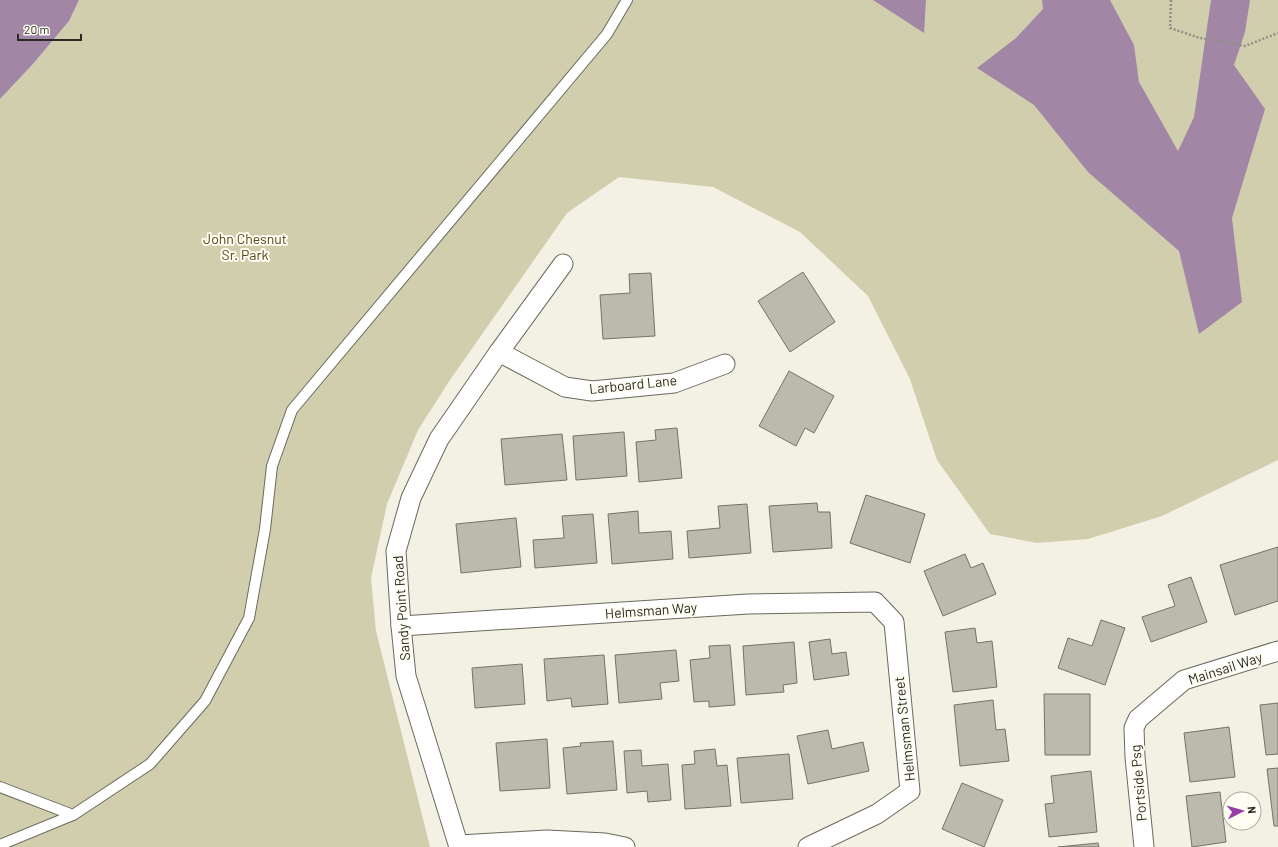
<svg xmlns="http://www.w3.org/2000/svg" width="1278" height="847" font-family="Barlow,sans-serif">
	<style>
		.green { fill: #d1ceae }
		.water { fill: #a186a6 }
		.building { fill: #bbbaad; stroke: #757367 }
		.lines { fill: none; stroke-linecap: round; stroke-linejoin: round }
		.lane-casing { stroke: #6a695d; stroke-width: 12 }
		.street-casing { stroke: #6a695d; stroke-width: 21 }
		.path { stroke: #908f86; stroke-width: 2.5; stroke-dasharray: 2 2; stroke-linecap: butt }
		.lane { stroke: #fff; stroke-width: 10 }
		.street { stroke: #fff; stroke-width: 19 }
		.labels { text-anchor: middle; dominant-baseline: central; stroke-width: 4; stroke-linejoin: round; paint-order: stroke }
		.park-label { font-size: 14px; fill: #4d4715; stroke: #fffef3 }
		.street-label { font-size: 14px; fill: #2a2924; stroke: #fffef3 }
	</style>
	<rect width="100%" height="100%" fill="#f2f1e3"/>
	<path class="green" d="M 79,0 L 1278,0 L 1278,460 L 1162,516 L 1088,539 L 1037,543 L 990,534 L 937,460 L 910,379 L 868,296 L 800,232 L 713,187 L 619,177 L 567,213 L 450,380 L 418,430 L 387,504 L 371,578 L 376,631 L 430,847 L 0,847 L 0,99 L 33,64 L 69,21 Z"/>
	<g class="water">
		<path d="M 0,0 L 79,0 L 69,21 L 33,64 L 0,99 Z"/>
		<path d="M 873,0 L 926,0 L 924,33 Z"/>
		<path d="M 1042,0 L 1110,0 L 1134,45 L 1139,82 L 1178,151 L 1194,117 L 1211,0 L 1250,0 L 1245,32 L 1234,65 L 1265,109 L 1232,218 L 1242,302 L 1199,334 L 1179,251 L 1088,172 L 1034,105 L 977,68 L 1016,38 L 1043,9 Z"/>
	</g>
	<g class="building">
		<path d="M 803,272 L 835,322 L 790,352 L 758,301 Z"/>
		<path d="M 651,273 L 655,336 L 603,339 L 600,295 L 630,293 L 629,274 Z"/>
		<path d="M 789,371 L 834,396 L 814,433 L 805,428 L 796,446 L 759,426 Z"/>
		<path d="M 677,428 L 682,478 L 639,482 L 636,442 L 656,440 L 655,430 Z"/>
		<path d="M 624,432 L 627,476 L 576,480 L 573,436 Z"/>
		<path d="M 562,434 L 567,480 L 505,485 L 501,439 Z"/>
		<path d="M 866,495 L 925,514 L 910,563 L 850,543 Z"/>
		<path d="M 817,503 L 818,512 L 830,512 L 832,548 L 773,552 L 769,506 Z"/>
		<path d="M 747,504 L 751,553 L 689,558 L 687,531 L 720,528 L 718,506 Z"/>
		<path d="M 638,511 L 639,533 L 671,531 L 673,559 L 612,564 L 608,514 Z"/>
		<path d="M 593,514 L 597,563 L 535,568 L 533,540 L 564,538 L 562,516 Z"/>
		<path d="M 516,518 L 521,567 L 461,573 L 456,524 Z"/>
		<path d="M 1278,547 L 1278,601 L 1235,615 L 1220,565 Z"/>
		<path d="M 965,554 L 971,568 L 983,563 L 996,594 L 943,616 L 924,571 Z"/>
		<path d="M 1191,577 L 1207,622 L 1151,642 L 1142,617 L 1175,606 L 1168,585 Z"/>
		<path d="M 1101,620 L 1125,628 L 1105,685 L 1058,668 L 1068,638 L 1092,646 Z"/>
		<path d="M 975,628 L 977,643 L 992,641 L 997,687 L 953,692 L 945,632 Z"/>
		<path d="M 830,639 L 832,654 L 846,652 L 849,675 L 814,680 L 809,642 Z"/>
		<path d="M 794,642 L 797,683 L 783,685 L 784,692 L 746,695 L 743,646 Z"/>
		<path d="M 730,645 L 735,705 L 709,707 L 709,701 L 694,702 L 690,660 L 710,658 L 709,646 Z"/>
		<path d="M 676,650 L 679,681 L 660,683 L 662,699 L 619,703 L 615,655 Z"/>
		<path d="M 604,655 L 608,704 L 572,707 L 571,698 L 547,701 L 544,659 Z"/>
		<path d="M 522,664 L 525,704 L 475,708 L 472,668 Z"/>
		<path d="M 1044,694 L 1090,694 L 1090,755 L 1045,755 Z"/>
		<path d="M 993,700 L 996,730 L 1005,729 L 1009,761 L 960,766 L 954,705 Z"/>
		<path d="M 1278,703 L 1278,754 L 1266,755 L 1260,705 Z"/>
		<path d="M 1229,727 L 1235,777 L 1190,782 L 1184,733 Z"/>
		<path d="M 828,730 L 832,749 L 863,742 L 869,771 L 808,784 L 797,736 Z"/>
		<path d="M 547,739 L 550,788 L 500,791 L 496,743 Z"/>
		<path d="M 613,741 L 617,790 L 567,794 L 563,748 L 581,746 L 580,743 Z"/>
		<path d="M 715,749 L 717,766 L 727,765 L 731,806 L 685,809 L 682,765 L 695,764 L 694,751 Z"/>
		<path d="M 641,750 L 642,766 L 668,764 L 671,800 L 648,802 L 647,791 L 627,793 L 624,751 Z"/>
		<path d="M 789,754 L 793,799 L 741,803 L 737,758 Z"/>
		<path d="M 1278,768 L 1278,826 L 1274,826 L 1267,769 Z"/>
		<path d="M 1091,771 L 1097,832 L 1049,837 L 1045,804 L 1054,803 L 1051,776 Z"/>
		<path d="M 962,783 L 1003,800 L 984,847 L 942,829 Z"/>
		<path d="M 1220,792 L 1226,842 L 1192,847 L 1186,796 Z"/>
		<path d="M 1098,843 L 1099,847 L 1058,847 Z"/>
	</g>
	<g class="lines">
		<defs>
			<g id="lane">
				<path d="M 0,787 L 73,815"/>
				<path d="M 0,845 L 73,815 L 150,764 L 205,701 L 249,618 L 265,529 L 272,466 L 292,410 L 607,34 L 627,0"/>
			</g>
			<g id="street">
				<path d="M 499,352 L 565,387 L 592,391 L 674,383 L 725,364"/>
				<path d="M 401,626 L 748,604 L 875,602 L 894,622 L 910,791 L 877,814 L 808,847"/>
				<path d="M 459,845 L 547,840 L 605,843 L 625,847"/>
				<path d="M 459,847 L 406,676 L 401,626 L 396,551 L 411,498 L 439,439 L 499,352 L 563,264"/>
				<path d="M 1144,847 L 1135,757 L 1134,728 L 1138,719 L 1184,680 L 1278,651"/>
			</g>
		</defs>
		<use href="#lane" class="lane-casing"/>
		<use href="#street" class="street-casing"/>
		<path class="path" d="M 1171,0 L 1170,28 L 1200,38 L 1245,46 L 1278,33"/>
		<use href="#lane" class="lane"/>
		<use href="#street" class="street"/>
	</g>
	<g class="labels">
		<g class="park-label">
			<text x="245" y="238">John Chesnut<tspan x="245" dy="16">Sr. Park</tspan></text>
		</g>
		<g class="street-label">
			<text transform="translate(633 384) rotate(-6)">Larboard Lane</text>
			<text transform="translate(401 608) rotate(-94)">Sandy Point Road</text>
			<text transform="translate(651 610) rotate(-4)">Helmsman Way</text>
			<text transform="translate(1225 668) rotate(-18)">Mainsail Way</text>
			<text transform="translate(904 729) rotate(-96)">Helmsman Street</text>
			<text transform="translate(1138 783) rotate(-95)">Portside Psg</text>
		</g>
	</g>
	<g transform="translate(1242 811) rotate(84)"><circle r="19" fill="#fffef3" stroke="#aaa9a0"/>
	<path d="M0-3L7 15L0 10L-7 15Z" fill="#973da8"/>
	<text y="-6" font-size="11" font-weight="bold" text-anchor="middle" fill="#2a2924">N</text>
	</g>
	<path d="M18 34v6h63v-6" fill="none" stroke="#2a2924" stroke-width="2"/>
	<text x="24" y="34" font-size="12" fill="#2a2924" stroke="#fffef3" stroke-width="3" paint-order="stroke">20 m</text>
</svg>
